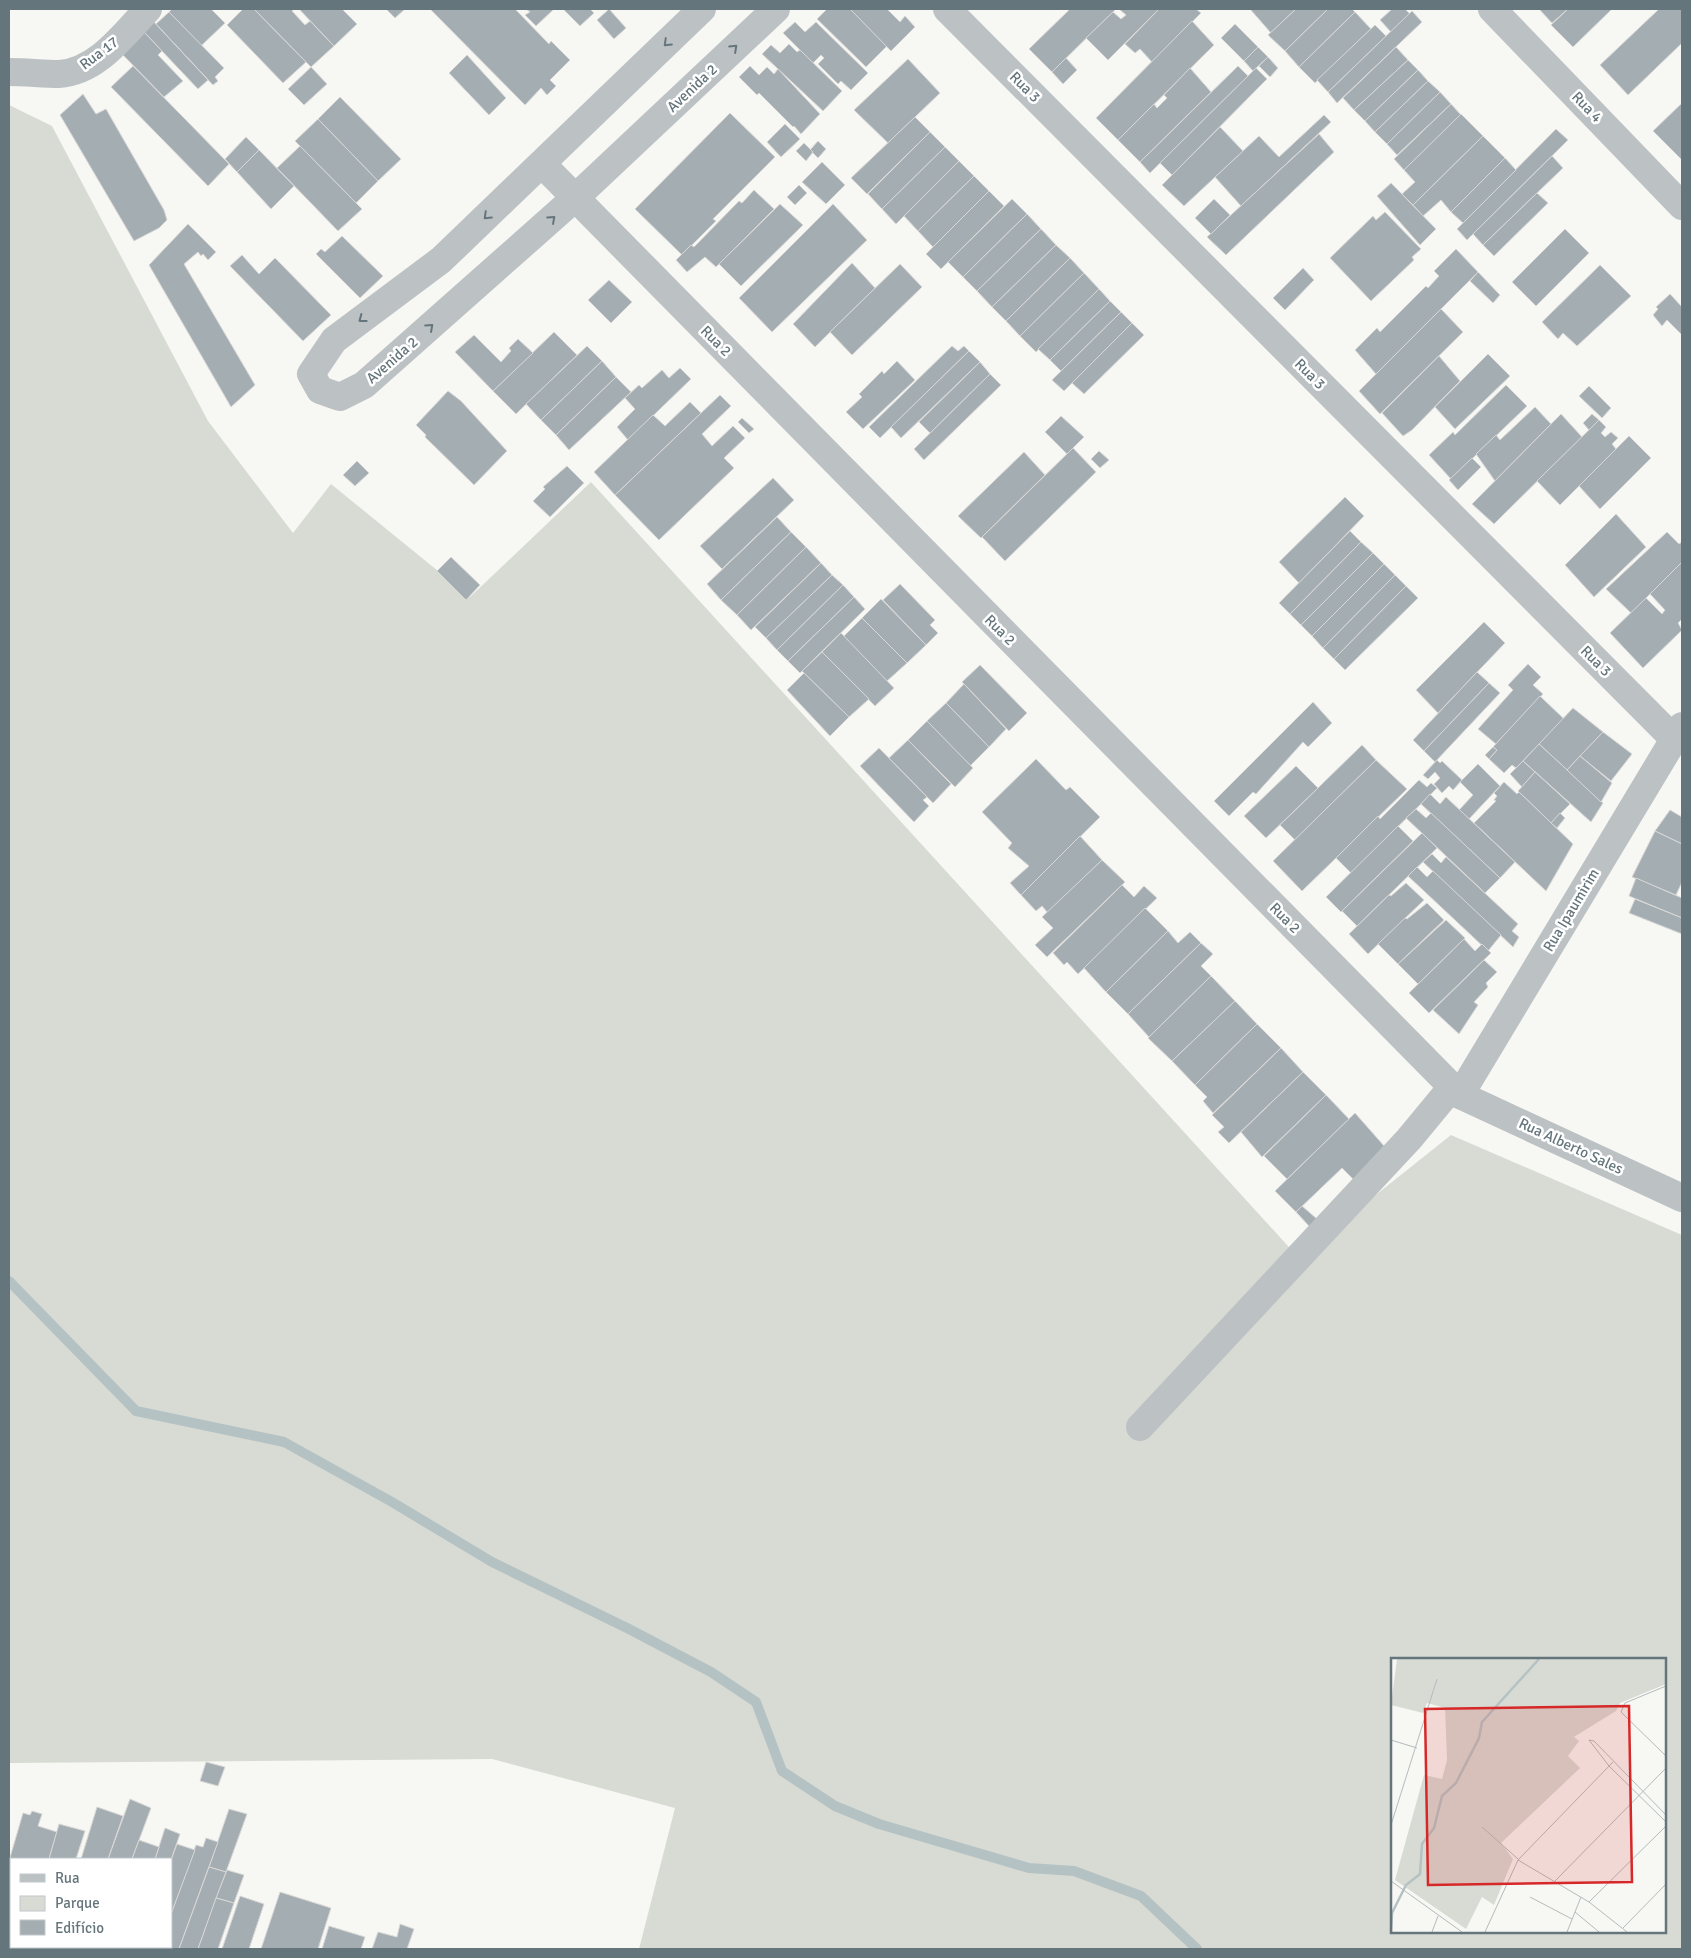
<svg xmlns="http://www.w3.org/2000/svg" width="1691" height="1958" font-family="Signika,sans-serif">
	<style>
		.green { fill: #d8dbd4; fill-rule: evenodd }
		.lines { fill: none; stroke-linecap: round; stroke-linejoin: round }
		.stream { stroke: #b5c2c4; stroke-width: 10 }
		.building { fill: #a4adb1; stroke: #d9d8d7 }
		.minor { stroke: #bcc1c4; stroke-width: 28 }
		.oneway { stroke: #65757c }
		.labels { text-anchor: middle; dominant-baseline: central; stroke-width: 5; stroke-linejoin: round; paint-order: stroke }
		.street-label { font-size: 15px; fill: #65757c; stroke: #fff }
		.inset-river { fill: none; stroke: #b5c2c4; stroke-width: 2.5 }
		.inset-road { fill: none; stroke: #b4bbbd; stroke-width: 1 }
		.view { fill: #d62828; fill-opacity: 0.15; stroke: #d62828; stroke-width: 2.5 }
		.inset-edge { fill: none; stroke: #65757c; stroke-width: 2.5 }
	</style>
	<rect width="100%" height="100%" fill="#f7f7f4"/>
	<path class="green" d="M 9,105 L 52,126 L 208,421 L 293,533 L 331,484 L 470,597 L 591,482 L 1298,1257 L 1451,1135 L 1682,1235 L 1682,1949 L 639,1949 L 675,1808 L 492,1759 L 9,1763 ZM 1392,1659 L 1665,1659 L 1665,1932 L 1392,1932 Z"/>
	<g class="lines">
		<path class="stream" d="M 9,1281 L 136,1411 L 284,1442 L 392,1502 L 492,1562 L 629,1629 L 711,1672 L 756,1702 L 782,1771 L 835,1806 L 879,1824 L 1029,1868 L 1074,1871 L 1141,1896 L 1197,1949"/>
	</g>
	<g class="building">
		<path d="M 172,9 L 211,9 L 225,23 L 201,46 L 169,12 Z"/>
		<path d="M 243,9 L 254,9 L 306,62 L 283,83 L 227,25 Z"/>
		<path d="M 254,9 L 294,9 L 292,11 L 305,25 L 310,21 L 334,46 L 311,67 Z"/>
		<path d="M 299,9 L 342,9 L 357,24 L 334,46 Z"/>
		<path d="M 386,9 L 405,9 L 395,18 Z"/>
		<path d="M 430,9 L 515,9 L 549,44 L 551,41 L 570,60 L 550,80 L 556,86 L 547,95 L 541,88 L 525,105 Z"/>
		<path d="M 526,9 L 554,9 L 536,26 L 525,15 L 530,12 Z"/>
		<path d="M 563,9 L 590,9 L 594,13 L 580,26 Z"/>
		<path d="M 609,9 L 626,28 L 614,39 L 597,20 Z"/>
		<path d="M 827,9 L 850,9 L 887,46 L 866,67 L 817,19 Z"/>
		<path d="M 850,9 L 887,9 L 900,22 L 905,16 L 915,27 L 891,51 Z"/>
		<path d="M 1070,9 L 1116,9 L 1052,72 L 1029,49 Z"/>
		<path d="M 1119,9 L 1159,9 L 1108,60 L 1086,38 L 1113,12 L 1121,19 L 1126,15 Z"/>
		<path d="M 1159,9 L 1196,9 L 1201,13 L 1152,62 L 1140,49 L 1135,53 L 1125,44 Z"/>
		<path d="M 1250,9 L 1296,9 L 1271,33 Z"/>
		<path d="M 1296,9 L 1328,9 L 1285,51 L 1268,35 Z"/>
		<path d="M 1328,9 L 1352,9 L 1355,12 L 1299,67 L 1285,51 Z"/>
		<path d="M 1392,9 L 1405,9 L 1410,14 L 1391,32 L 1380,20 Z"/>
		<path d="M 1539,9 L 1568,9 L 1552,23 Z"/>
		<path d="M 1568,9 L 1612,9 L 1573,47 L 1551,25 Z"/>
		<path d="M 1659,9 L 1682,9 L 1682,43 L 1628,95 L 1600,65 Z"/>
		<path d="M 1412,11 L 1422,22 L 1337,103 L 1328,92 Z"/>
		<path d="M 169,12 L 224,68 L 215,77 L 218,81 L 213,85 L 156,24 Z"/>
		<path d="M 1355,12 L 1371,29 L 1315,83 L 1299,67 Z"/>
		<path d="M 153,21 L 208,80 L 198,89 L 143,31 Z"/>
		<path d="M 1192,21 L 1214,45 L 1118,140 L 1096,118 Z"/>
		<path d="M 795,22 L 805,32 L 816,22 L 868,73 L 851,90 L 841,81 L 838,84 L 818,64 L 824,58 L 821,55 L 813,63 L 783,33 Z"/>
		<path d="M 1235,24 L 1258,47 L 1244,61 L 1221,38 Z"/>
		<path d="M 1375,25 L 1386,36 L 1328,92 L 1317,80 Z"/>
		<path d="M 143,31 L 162,51 L 158,55 L 183,81 L 164,97 L 120,52 Z"/>
		<path d="M 789,44 L 797,52 L 800,50 L 842,91 L 823,111 L 762,54 L 771,45 L 780,53 Z"/>
		<path d="M 1258,47 L 1268,57 L 1253,71 L 1244,61 Z"/>
		<path d="M 1396,47 L 1408,60 L 1354,110 L 1343,98 Z"/>
		<path d="M 467,55 L 506,98 L 489,115 L 449,73 Z"/>
		<path d="M 1268,57 L 1278,68 L 1270,77 L 1259,66 Z"/>
		<path d="M 1066,58 L 1077,70 L 1063,84 L 1052,72 Z"/>
		<path d="M 908,59 L 940,93 L 888,143 L 854,110 Z"/>
		<path d="M 1408,60 L 1418,70 L 1365,121 L 1354,110 Z"/>
		<path d="M 133,66 L 229,164 L 208,186 L 111,87 Z"/>
		<path d="M 750,66 L 759,75 L 767,67 L 774,74 L 778,69 L 820,114 L 801,134 L 794,126 L 793,127 L 759,93 L 757,95 L 739,77 Z"/>
		<path d="M 1238,66 L 1248,76 L 1150,173 L 1140,162 Z"/>
		<path d="M 311,67 L 327,84 L 304,105 L 288,89 Z"/>
		<path d="M 1190,68 L 1211,92 L 1140,162 L 1118,140 L 1154,104 L 1157,108 L 1167,98 L 1164,95 Z"/>
		<path d="M 1256,68 L 1267,79 L 1172,175 L 1160,163 Z"/>
		<path d="M 1418,70 L 1428,81 L 1375,132 L 1365,121 Z"/>
		<path d="M 1428,81 L 1440,92 L 1387,144 L 1375,132 Z"/>
		<path d="M 1440,92 L 1451,104 L 1397,155 L 1387,144 Z"/>
		<path d="M 83,94 L 96,114 L 106,109 L 164,210 L 167,220 L 159,228 L 134,241 L 60,115 Z"/>
		<path d="M 340,97 L 401,159 L 378,181 L 318,119 Z"/>
		<path d="M 1682,103 L 1682,160 L 1653,131 Z"/>
		<path d="M 1451,104 L 1461,115 L 1404,170 L 1394,159 Z"/>
		<path d="M 730,113 L 775,157 L 713,219 L 716,221 L 682,255 L 635,209 Z"/>
		<path d="M 1461,114 L 1483,136 L 1413,205 L 1402,194 L 1415,182 L 1404,170 Z"/>
		<path d="M 1324,115 L 1331,122 L 1241,206 L 1215,177 L 1259,136 L 1279,157 Z"/>
		<path d="M 915,117 L 930,132 L 867,194 L 851,178 Z"/>
		<path d="M 318,119 L 378,181 L 356,203 L 295,141 Z"/>
		<path d="M 785,124 L 800,139 L 781,157 L 767,142 Z"/>
		<path d="M 1220,127 L 1243,151 L 1184,206 L 1162,185 Z"/>
		<path d="M 1556,129 L 1568,140 L 1467,240 L 1457,229 Z"/>
		<path d="M 930,132 L 945,147 L 882,209 L 868,194 Z"/>
		<path d="M 1319,134 L 1334,152 L 1226,255 L 1207,237 Z"/>
		<path d="M 1483,136 L 1505,158 L 1451,212 L 1441,200 L 1423,216 L 1413,205 Z"/>
		<path d="M 246,137 L 259,150 L 237,172 L 225,159 Z"/>
		<path d="M 818,141 L 826,149 L 818,158 L 810,150 Z"/>
		<path d="M 804,143 L 813,152 L 806,161 L 796,151 Z"/>
		<path d="M 300,146 L 362,209 L 338,231 L 277,168 Z"/>
		<path d="M 945,147 L 959,161 L 896,224 L 882,209 Z"/>
		<path d="M 259,150 L 294,186 L 271,209 L 237,172 Z"/>
		<path d="M 1552,156 L 1563,168 L 1483,245 L 1473,234 Z"/>
		<path d="M 1505,158 L 1516,170 L 1463,223 L 1451,212 Z"/>
		<path d="M 959,161 L 974,176 L 918,231 L 904,216 Z"/>
		<path d="M 822,162 L 845,185 L 826,204 L 802,182 Z"/>
		<path d="M 974,176 L 989,191 L 933,247 L 918,231 Z"/>
		<path d="M 1391,183 L 1436,229 L 1420,245 L 1377,196 Z"/>
		<path d="M 799,185 L 807,193 L 795,205 L 787,197 Z"/>
		<path d="M 754,190 L 774,209 L 716,267 L 705,257 L 687,272 L 676,260 L 691,245 L 694,247 L 739,201 L 742,203 Z"/>
		<path d="M 989,191 L 1004,206 L 941,269 L 926,254 Z"/>
		<path d="M 1537,193 L 1548,203 L 1494,256 L 1483,245 Z"/>
		<path d="M 1012,199 L 1027,214 L 963,277 L 948,262 Z"/>
		<path d="M 1214,199 L 1230,215 L 1211,234 L 1195,218 Z"/>
		<path d="M 780,204 L 803,225 L 741,286 L 719,264 Z"/>
		<path d="M 833,204 L 867,240 L 772,332 L 739,298 Z"/>
		<path d="M 1385,212 L 1421,249 L 1412,257 L 1414,260 L 1371,301 L 1330,258 L 1373,216 L 1376,220 Z"/>
		<path d="M 1027,214 L 1041,229 L 977,291 L 963,277 Z"/>
		<path d="M 188,224 L 216,252 L 208,260 L 203,254 L 201,256 L 198,252 L 184,264 L 255,385 L 231,407 L 149,265 Z"/>
		<path d="M 1041,229 L 1056,245 L 992,307 L 977,291 Z"/>
		<path d="M 1565,229 L 1589,253 L 1536,306 L 1512,282 Z"/>
		<path d="M 342,236 L 383,276 L 360,298 L 316,254 L 321,249 L 325,252 Z"/>
		<path d="M 1056,245 L 1070,258 L 1006,321 L 992,307 Z"/>
		<path d="M 1456,249 L 1478,272 L 1376,374 L 1355,350 L 1377,328 L 1380,332 L 1426,286 L 1428,288 L 1439,276 L 1434,271 Z"/>
		<path d="M 242,255 L 259,274 L 275,258 L 331,315 L 303,341 L 230,266 Z"/>
		<path d="M 1070,258 L 1084,273 L 1020,336 L 1006,321 Z"/>
		<path d="M 852,263 L 875,288 L 815,347 L 793,324 Z"/>
		<path d="M 900,264 L 922,287 L 852,355 L 830,332 Z"/>
		<path d="M 1600,265 L 1631,296 L 1577,346 L 1563,333 L 1558,339 L 1542,322 Z"/>
		<path d="M 1303,268 L 1314,280 L 1285,310 L 1273,298 Z"/>
		<path d="M 1478,272 L 1500,295 L 1493,303 L 1470,281 Z"/>
		<path d="M 1084,273 L 1099,289 L 1036,352 L 1020,336 Z"/>
		<path d="M 609,280 L 632,302 L 611,323 L 588,300 Z"/>
		<path d="M 1099,289 L 1110,301 L 1050,360 L 1038,349 Z"/>
		<path d="M 1670,294 L 1682,307 L 1682,335 L 1667,320 L 1662,326 L 1653,315 L 1658,309 L 1656,307 Z"/>
		<path d="M 1110,301 L 1121,312 L 1061,371 L 1050,360 Z"/>
		<path d="M 1441,309 L 1463,332 L 1380,414 L 1359,391 Z"/>
		<path d="M 1121,312 L 1132,323 L 1064,391 L 1052,380 Z"/>
		<path d="M 1132,323 L 1144,335 L 1084,394 L 1072,383 Z"/>
		<path d="M 554,332 L 577,355 L 516,414 L 493,391 Z"/>
		<path d="M 474,335 L 501,362 L 511,351 L 509,348 L 518,339 L 533,353 L 493,391 L 455,352 Z"/>
		<path d="M 587,346 L 602,361 L 541,420 L 526,404 Z"/>
		<path d="M 952,346 L 958,351 L 964,346 L 969,351 L 880,438 L 869,427 Z"/>
		<path d="M 969,351 L 980,362 L 901,438 L 891,427 Z"/>
		<path d="M 1488,354 L 1510,376 L 1455,429 L 1435,407 Z"/>
		<path d="M 1439,356 L 1460,381 L 1412,430 L 1403,436 L 1382,413 Z"/>
		<path d="M 602,361 L 616,377 L 556,435 L 541,420 Z"/>
		<path d="M 897,361 L 915,380 L 863,429 L 846,412 L 862,397 L 859,394 L 882,371 L 884,374 Z"/>
		<path d="M 980,362 L 990,374 L 930,433 L 919,422 Z"/>
		<path d="M 680,368 L 691,379 L 628,440 L 617,427 L 635,409 L 625,398 L 639,385 L 642,388 L 662,370 L 669,378 Z"/>
		<path d="M 990,374 L 1001,385 L 924,460 L 914,449 Z"/>
		<path d="M 616,377 L 631,392 L 569,450 L 556,435 Z"/>
		<path d="M 1506,385 L 1527,406 L 1451,479 L 1429,455 L 1453,432 L 1455,435 Z"/>
		<path d="M 1589,386 L 1611,408 L 1602,418 L 1579,396 Z"/>
		<path d="M 448,391 L 461,401 L 507,451 L 474,485 L 425,437 L 426,435 L 416,425 Z"/>
		<path d="M 720,395 L 731,406 L 702,434 L 712,446 L 733,426 L 745,438 L 724,458 L 734,468 L 659,540 L 615,495 Z"/>
		<path d="M 690,402 L 701,413 L 615,495 L 594,472 L 653,415 L 665,426 Z"/>
		<path d="M 1535,407 L 1551,424 L 1495,481 L 1476,454 L 1496,435 L 1500,440 Z"/>
		<path d="M 1561,414 L 1582,437 L 1494,524 L 1472,504 Z"/>
		<path d="M 1592,414 L 1599,420 L 1589,430 L 1583,423 Z"/>
		<path d="M 1061,416 L 1084,437 L 1067,454 L 1045,432 Z"/>
		<path d="M 742,418 L 754,429 L 749,433 L 738,422 Z"/>
		<path d="M 1599,420 L 1606,427 L 1601,433 L 1605,437 L 1611,432 L 1618,438 L 1612,444 L 1616,449 L 1560,505 L 1537,481 Z"/>
		<path d="M 1629,436 L 1651,458 L 1600,509 L 1579,486 Z"/>
		<path d="M 1073,448 L 1096,472 L 1005,561 L 982,537 Z"/>
		<path d="M 1099,451 L 1109,460 L 1100,468 L 1091,459 Z"/>
		<path d="M 1024,452 L 1045,475 L 981,538 L 958,516 Z"/>
		<path d="M 1472,458 L 1481,467 L 1458,490 L 1449,480 Z"/>
		<path d="M 357,461 L 369,473 L 355,486 L 343,475 Z"/>
		<path d="M 567,466 L 584,483 L 550,517 L 533,501 L 545,489 L 543,487 Z"/>
		<path d="M 773,478 L 794,500 L 722,569 L 700,546 Z"/>
		<path d="M 1345,497 L 1364,516 L 1299,583 L 1279,562 Z"/>
		<path d="M 1616,514 L 1646,547 L 1594,597 L 1565,565 Z"/>
		<path d="M 777,517 L 791,532 L 721,600 L 707,584 Z"/>
		<path d="M 1350,531 L 1361,542 L 1290,614 L 1279,603 Z"/>
		<path d="M 791,532 L 806,547 L 737,615 L 721,600 Z"/>
		<path d="M 1667,532 L 1679,544 L 1682,542 L 1682,562 L 1631,613 L 1606,589 Z"/>
		<path d="M 1361,542 L 1373,553 L 1301,625 L 1290,614 Z"/>
		<path d="M 806,547 L 821,563 L 751,630 L 737,615 Z"/>
		<path d="M 1373,553 L 1384,564 L 1312,636 L 1301,625 Z"/>
		<path d="M 451,557 L 480,585 L 466,600 L 437,571 Z"/>
		<path d="M 1682,562 L 1682,619 L 1678,623 L 1682,630 L 1643,668 L 1610,633 L 1646,598 L 1662,614 L 1665,610 L 1650,594 Z"/>
		<path d="M 821,563 L 832,575 L 766,638 L 755,627 Z"/>
		<path d="M 1384,564 L 1395,575 L 1323,648 L 1312,636 Z"/>
		<path d="M 832,575 L 843,585 L 777,650 L 766,638 Z"/>
		<path d="M 1395,575 L 1406,586 L 1334,659 L 1323,648 Z"/>
		<path d="M 900,584 L 935,620 L 930,625 L 938,633 L 926,645 L 883,600 Z"/>
		<path d="M 843,585 L 854,597 L 788,661 L 777,650 Z"/>
		<path d="M 1406,586 L 1418,598 L 1345,670 L 1334,659 Z"/>
		<path d="M 854,597 L 865,609 L 800,673 L 788,661 Z"/>
		<path d="M 881,599 L 926,645 L 907,663 L 862,618 Z"/>
		<path d="M 862,618 L 907,663 L 887,681 L 843,637 Z"/>
		<path d="M 1484,622 L 1505,643 L 1438,713 L 1416,690 Z"/>
		<path d="M 841,633 L 894,688 L 875,706 L 822,652 Z"/>
		<path d="M 822,652 L 869,699 L 849,717 L 802,671 Z"/>
		<path d="M 1528,664 L 1541,677 L 1533,685 L 1543,694 L 1496,744 L 1478,729 L 1513,690 L 1508,685 Z"/>
		<path d="M 980,665 L 1027,713 L 1009,731 L 962,682 Z"/>
		<path d="M 1477,672 L 1489,683 L 1424,751 L 1413,740 Z"/>
		<path d="M 804,673 L 849,717 L 830,736 L 787,690 Z"/>
		<path d="M 1489,683 L 1500,693 L 1435,762 L 1424,751 Z"/>
		<path d="M 964,684 L 1006,729 L 989,747 L 946,703 Z"/>
		<path d="M 1540,696 L 1564,719 L 1516,768 L 1512,765 L 1504,773 L 1489,759 L 1497,750 L 1493,747 Z"/>
		<path d="M 1313,702 L 1332,723 L 1308,747 L 1303,742 L 1256,794 L 1253,792 L 1229,816 L 1214,801 Z"/>
		<path d="M 946,703 L 989,747 L 970,766 L 927,721 Z"/>
		<path d="M 1573,708 L 1603,732 L 1567,770 L 1539,744 Z"/>
		<path d="M 927,721 L 973,768 L 955,787 L 908,740 Z"/>
		<path d="M 1603,732 L 1632,754 L 1611,781 L 1580,756 Z"/>
		<path d="M 908,740 L 951,784 L 933,803 L 889,758 Z"/>
		<path d="M 1539,744 L 1603,803 L 1591,822 L 1523,761 Z"/>
		<path d="M 1362,745 L 1376,760 L 1295,840 L 1280,825 Z"/>
		<path d="M 1493,747 L 1497,750 L 1489,759 L 1485,755 Z"/>
		<path d="M 879,748 L 927,797 L 923,800 L 929,806 L 914,822 L 860,766 Z"/>
		<path d="M 1580,756 L 1612,783 L 1601,802 L 1567,770 Z"/>
		<path d="M 1036,759 L 1066,790 L 1070,787 L 1100,817 L 1021,895 L 1010,883 L 1029,866 L 1008,848 L 1012,843 L 982,812 Z"/>
		<path d="M 1376,760 L 1407,789 L 1302,891 L 1273,861 Z"/>
		<path d="M 1437,760 L 1440,763 L 1442,761 L 1462,780 L 1453,790 L 1449,786 L 1442,793 L 1434,784 L 1440,778 L 1435,772 L 1428,779 L 1423,775 Z"/>
		<path d="M 1523,761 L 1535,772 L 1522,787 L 1510,774 Z"/>
		<path d="M 1478,764 L 1500,786 L 1469,819 L 1459,810 L 1473,795 L 1460,782 Z"/>
		<path d="M 1296,766 L 1318,788 L 1266,838 L 1244,816 Z"/>
		<path d="M 1535,772 L 1570,804 L 1551,823 L 1518,791 Z"/>
		<path d="M 1419,780 L 1427,787 L 1431,783 L 1437,788 L 1351,873 L 1336,858 L 1378,816 L 1380,819 Z"/>
		<path d="M 1504,782 L 1517,794 L 1519,792 L 1573,844 L 1546,891 L 1474,823 L 1496,801 L 1494,800 L 1497,796 L 1494,793 Z"/>
		<path d="M 1430,794 L 1440,804 L 1446,797 L 1515,862 L 1500,878 L 1421,804 Z"/>
		<path d="M 1416,809 L 1426,818 L 1431,813 L 1500,878 L 1485,893 L 1406,818 Z"/>
		<path d="M 1670,810 L 1682,817 L 1682,844 L 1655,831 Z"/>
		<path d="M 1560,813 L 1565,818 L 1557,828 L 1551,823 Z"/>
		<path d="M 1398,826 L 1413,841 L 1341,912 L 1326,897 Z"/>
		<path d="M 1655,831 L 1682,844 L 1682,882 L 1676,895 L 1632,877 Z"/>
		<path d="M 1422,833 L 1437,848 L 1357,926 L 1342,911 Z"/>
		<path d="M 1080,836 L 1102,860 L 1048,913 L 1042,906 L 1036,911 L 1021,895 Z"/>
		<path d="M 1432,854 L 1441,863 L 1446,857 L 1518,924 L 1512,931 L 1519,937 L 1513,947 L 1423,862 Z"/>
		<path d="M 1102,860 L 1125,882 L 1047,957 L 1035,945 L 1053,928 L 1042,917 Z"/>
		<path d="M 1417,867 L 1427,877 L 1433,871 L 1501,935 L 1488,951 L 1408,876 Z"/>
		<path d="M 1636,878 L 1682,898 L 1682,918 L 1629,896 Z"/>
		<path d="M 1406,883 L 1424,900 L 1368,954 L 1349,934 L 1389,895 L 1391,896 Z"/>
		<path d="M 1122,885 L 1134,897 L 1144,886 L 1157,898 L 1078,974 L 1067,962 L 1064,965 L 1053,953 Z"/>
		<path d="M 1635,899 L 1682,918 L 1682,934 L 1629,913 Z"/>
		<path d="M 1427,903 L 1444,920 L 1398,964 L 1378,944 L 1405,918 L 1407,919 Z"/>
		<path d="M 1145,908 L 1168,931 L 1106,992 L 1084,968 Z"/>
		<path d="M 1446,920 L 1465,938 L 1418,984 L 1398,964 Z"/>
		<path d="M 1168,931 L 1178,943 L 1190,932 L 1201,943 L 1128,1014 L 1106,992 Z"/>
		<path d="M 1464,939 L 1475,951 L 1482,944 L 1491,953 L 1429,1013 L 1409,993 Z"/>
		<path d="M 1201,943 L 1213,954 L 1201,966 L 1211,976 L 1149,1037 L 1128,1014 Z"/>
		<path d="M 1484,960 L 1497,972 L 1486,983 L 1488,987 L 1474,1002 L 1478,1005 L 1459,1034 L 1433,1010 Z"/>
		<path d="M 1211,976 L 1235,1001 L 1172,1061 L 1148,1038 Z"/>
		<path d="M 1235,1001 L 1257,1024 L 1195,1085 L 1172,1061 Z"/>
		<path d="M 1257,1024 L 1281,1048 L 1213,1113 L 1203,1101 L 1207,1097 L 1195,1085 Z"/>
		<path d="M 1281,1048 L 1303,1072 L 1229,1143 L 1218,1132 L 1224,1127 L 1212,1115 Z"/>
		<path d="M 1303,1072 L 1326,1095 L 1262,1157 L 1241,1132 Z"/>
		<path d="M 1326,1095 L 1349,1119 L 1287,1179 L 1264,1156 Z"/>
		<path d="M 1355,1113 L 1385,1147 L 1354,1180 L 1342,1168 L 1296,1212 L 1275,1191 Z"/>
		<path d="M 1302,1206 L 1317,1219 L 1310,1227 L 1296,1212 Z"/>
		<path d="M 206,1762 L 225,1767 L 218,1786 L 200,1781 Z"/>
		<path d="M 130,1799 L 151,1808 L 132,1859 L 108,1859 Z"/>
		<path d="M 97,1807 L 123,1816 L 108,1859 L 81,1859 Z"/>
		<path d="M 229,1809 L 247,1814 L 226,1872 L 209,1867 Z"/>
		<path d="M 32,1811 L 42,1814 L 38,1826 L 57,1832 L 49,1859 L 11,1859 L 11,1901 L 9,1901 L 9,1861 L 23,1813 L 30,1815 Z"/>
		<path d="M 59,1824 L 85,1831 L 76,1859 L 49,1859 Z"/>
		<path d="M 165,1828 L 180,1834 L 171,1860 L 155,1859 Z"/>
		<path d="M 206,1838 L 218,1842 L 179,1949 L 159,1949 L 160,1947 L 171,1947 L 171,1914 L 196,1845 L 203,1847 Z"/>
		<path d="M 139,1840 L 159,1847 L 155,1859 L 132,1859 Z"/>
		<path d="M 177,1844 L 195,1850 L 171,1914 L 171,1860 Z"/>
		<path d="M 209,1867 L 226,1872 L 198,1949 L 179,1949 Z"/>
		<path d="M 227,1870 L 244,1875 L 234,1903 L 216,1898 Z"/>
		<path d="M 280,1892 L 331,1908 L 318,1949 L 261,1949 Z"/>
		<path d="M 240,1896 L 264,1904 L 249,1949 L 222,1949 Z"/>
		<path d="M 216,1898 L 234,1903 L 218,1949 L 198,1949 Z"/>
		<path d="M 400,1924 L 414,1929 L 407,1949 L 372,1949 L 378,1932 L 397,1937 Z"/>
		<path d="M 329,1926 L 365,1937 L 361,1949 L 322,1949 Z"/>
	</g>
	<g class="lines">
		<g class="minor">
			<path d="M 702,9 L 441,260 L 334,340 L 311,374 L 320,390 L 340,397 L 364,385 L 575,198 L 776,9"/>
			<path d="M 947,9 L 1674,739"/>
			<path d="M 1492,9 L 1682,206"/>
			<path d="M 9,72 C 26,72 43,74 59,74 C 97,72 124,34 148,9"/>
			<path d="M 542,164 L 1460,1095 L 1682,1198"/>
			<path d="M 1460,1095 L 1682,726"/>
			<path d="M 1140,1427 L 1409,1139 L 1452,1087"/>
			<path d="M 9,1930 L 11,1930"/>
			<path d="M 63,1947 L 71,1949"/>
		</g>
	</g>
	<defs><path id="oneway-chevron" d="M-2-3.5L2.5 0L-2 3.5" fill="none" stroke-width="1.6" stroke-linecap="round" stroke-linejoin="round" transform="scale(1.25)"/></defs>
	<g class="oneway">
		<use href="#oneway-chevron" transform="translate(667 43) rotate(136)"/>
		<use href="#oneway-chevron" transform="translate(734 48) rotate(-43)"/>
		<use href="#oneway-chevron" transform="translate(487 216) rotate(136)"/>
		<use href="#oneway-chevron" transform="translate(552 219) rotate(-42)"/>
		<use href="#oneway-chevron" transform="translate(362 319) rotate(143)"/>
		<use href="#oneway-chevron" transform="translate(430 327) rotate(-42)"/>
	</g>
	<g class="labels">
		<g class="street-label">
			<text transform="translate(99 53) rotate(-37)">Rua 17</text>
			<text transform="translate(1025 87) rotate(45)">Rua 3</text>
			<text transform="translate(692 88) rotate(-43)">Avenida 2</text>
			<text transform="translate(1587 107) rotate(46)">Rua 4</text>
			<text transform="translate(716 341) rotate(45)">Rua 2</text>
			<text transform="translate(392 360) rotate(-41)">Avenida 2</text>
			<text transform="translate(1310 374) rotate(45)">Rua 3</text>
			<text transform="translate(1000 630) rotate(45)">Rua 2</text>
			<text transform="translate(1596 661) rotate(45)">Rua 3</text>
			<text transform="translate(1571 910) rotate(-59)">Rua Ipaumirim</text>
			<text transform="translate(1285 918) rotate(45)">Rua 2</text>
			<text transform="translate(1571 1146) rotate(25)">Rua Alberto Sales</text>
		</g>
	</g>
	<g transform="translate(1391 1658)">
		<rect width="275" height="275" fill="#f7f7f4"/>
		<path d="M 6,1 L 275,1 L 275,26 L 229,45 L 225,53 L 183,79 L 188,83 L 177,98 L 189,110 L 110,185 L 122,201 L 103,247 L 91,239 L 75,271 L 4,222 L 33,117 L 51,121 L 56,102 L 54,50 L 36,45 L 32,55 L 0,47 Z" fill="#d8dbd4"/>
		<path class="inset-river" d="M 0,274 L 1,255 L 15,227 L 29,216 L 31,186 L 43,170 L 51,138 L 65,125 L 88,80 L 91,64 L 148,1"/>
		<path class="inset-road" d="M 275,28 L 234,45 L 230,54 L 275,98M 0,82 L 26,90M 198,82 L 218,108 L 275,164M 198,82 L 203,83 L 275,157M 0,167 L 46,21M 91,169 L 127,201M 127,202 L 198,244 L 236,274M 0,223 L 71,274M 164,223 L 275,110M 139,239 L 181,261M 198,244 L 275,168M 184,254 L 208,274M 232,270 L 275,226M 41,274 L 47,258M 94,274 L 127,202 L 222,104M 176,274 L 190,239"/>
		<path class="view" d="M 238,48 L 241,224 L 37,227 L 34,51 Z"/>
		<rect width="275" height="275" class="inset-edge"/>
	</g>
	<rect width="1691" height="1958" fill="none" stroke="#65757c" stroke-width="20"/>
	<rect x="10" y="1858" width="162" height="90" fill="#ffffff" stroke="#c1c8cb"/>
	<rect x="20" y="1874" width="25" height="8" fill="#bcc1c4" stroke="#c1c8cb"/>
	<text x="55" y="1883" font-size="15" fill="#65757c">Rua</text>
	<rect x="20" y="1896" width="25" height="15" fill="#d8dbd4" stroke="#c1c8cb"/>
	<text x="55" y="1908" font-size="15" fill="#65757c">Parque</text>
	<rect x="20" y="1920" width="25" height="15" fill="#a4adb1" stroke="#c1c8cb"/>
	<text x="55" y="1933" font-size="15" fill="#65757c">Edifício</text>
</svg>
